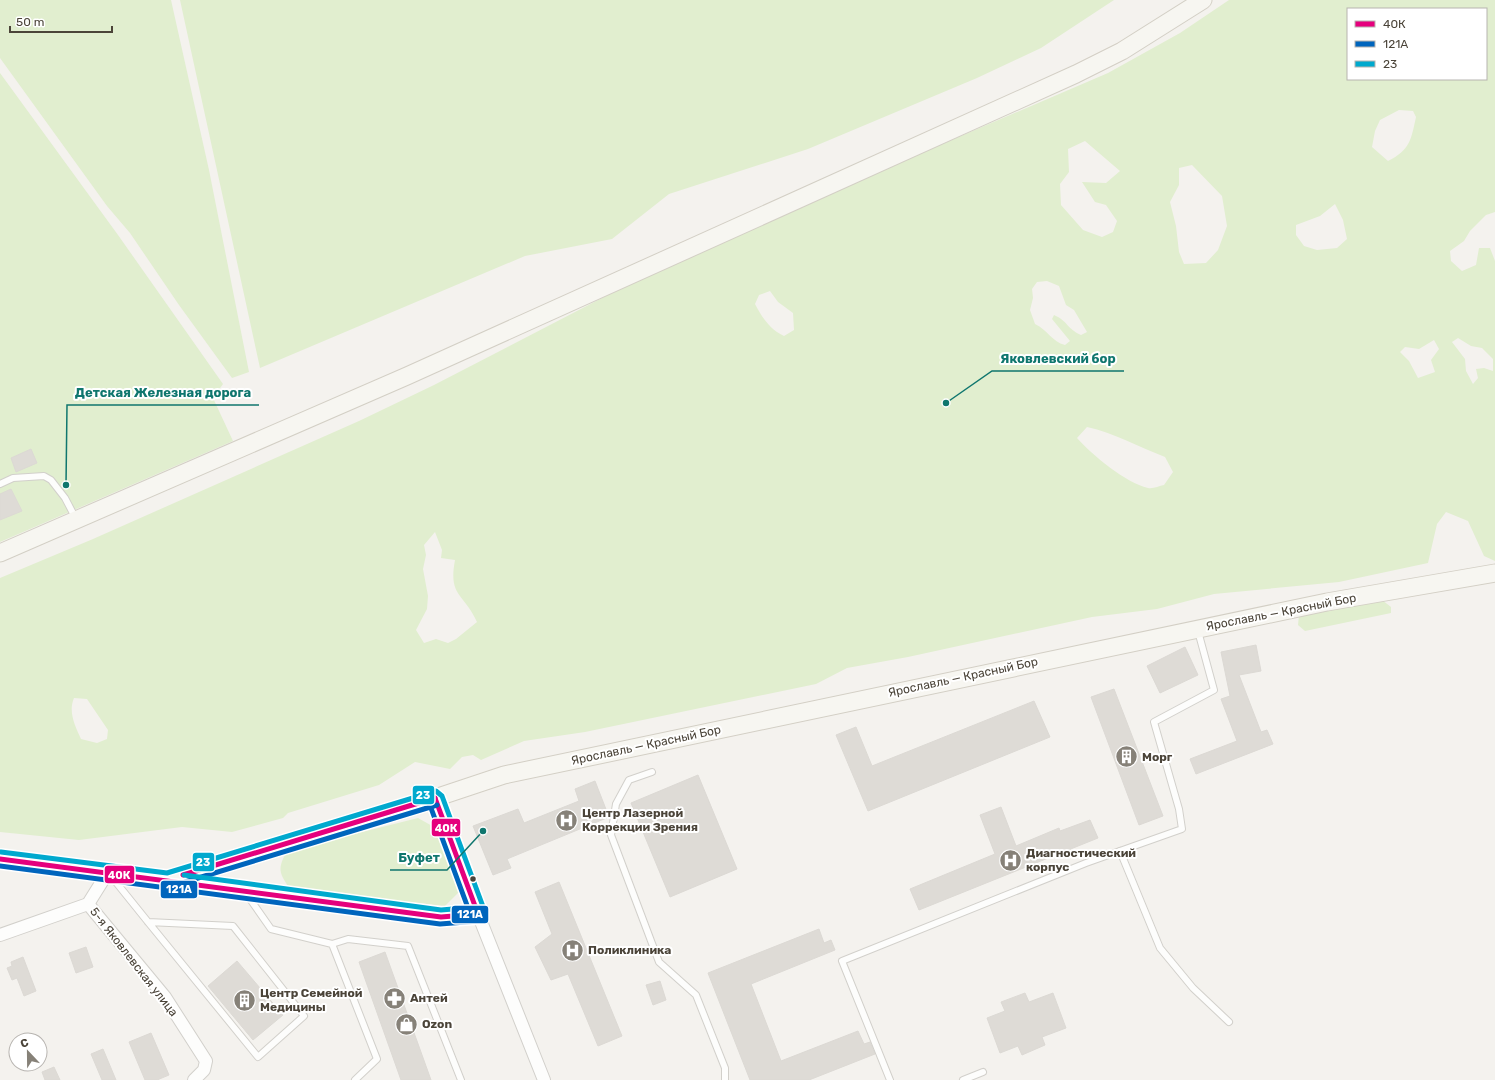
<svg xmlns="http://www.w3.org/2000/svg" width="1495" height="1080" font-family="Rubik,sans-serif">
<rect width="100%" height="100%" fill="#f4f2ee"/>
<g fill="#e1eecf" fill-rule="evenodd">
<path d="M 0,0 L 171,0 L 209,170 L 249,372 L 232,378 L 179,305 L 130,233 L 107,206 L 0,58 Z"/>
<path d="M 180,0 L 1114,0 L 1041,48 L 977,78 L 808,149 L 669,194 L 612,239 L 525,256 L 260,368 Z"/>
<path d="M 1229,0 L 1495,0 L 1495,212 L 1486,215 L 1470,231 L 1464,241 L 1450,251 L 1451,261 L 1462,271 L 1476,265 L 1479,248 L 1490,248 L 1495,261 L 1495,561 L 1484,556 L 1468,521 L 1446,512 L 1437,524 L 1428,563 L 1339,582 L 1214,594 L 1157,609 L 1092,617 L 908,657 L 847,668 L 816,684 L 585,732 L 524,741 L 481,760 L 473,755 L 462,757 L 450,769 L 415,762 L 379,785 L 288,813 L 283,818 L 232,832 L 182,827 L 79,840 L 0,832 L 0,578 L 93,539 L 359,421 L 434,385 L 629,284 L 933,148 L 1108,73 L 1180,33 ZM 1348,9 L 1486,9 L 1486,79 L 1348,79 ZM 1399,110 L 1413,111 L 1416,117 C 1411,140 1410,150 1388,161 L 1372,147 L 1375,131 L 1380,120 ZM 1085,141 L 1120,171 L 1106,183 L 1082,182 L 1095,202 L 1106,205 L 1117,221 L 1113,232 L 1102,237 L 1083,230 L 1061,205 L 1060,184 L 1069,172 L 1068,149 ZM 1192,165 L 1222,196 L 1227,226 L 1218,250 L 1206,263 L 1184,264 L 1179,252 L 1176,226 L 1170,202 L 1179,185 L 1179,168 ZM 1335,204 L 1343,220 L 1347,239 L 1337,248 L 1317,250 L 1304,246 L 1296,235 L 1296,225 L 1320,216 ZM 1047,281 L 1059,286 L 1066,305 L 1074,310 L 1087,332 L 1081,335 C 1066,328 1068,321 1054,315 L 1052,319 L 1070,341 L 1065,345 C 1052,342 1048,330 1035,324 L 1030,310 L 1033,298 L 1032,289 L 1037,282 ZM 770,291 L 778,302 L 793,313 L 794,330 L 784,336 C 769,329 762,317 755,304 L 759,295 ZM 1458,338 L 1471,346 L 1482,348 L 1493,359 L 1493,371 L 1484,368 L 1476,369 L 1478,378 L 1473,384 L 1466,371 L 1465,359 L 1452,342 ZM 1434,340 L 1439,349 L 1431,360 L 1435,372 L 1418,378 L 1409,361 L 1400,352 L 1405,347 L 1419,349 ZM 1087,427 C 1114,433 1139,447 1165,457 L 1173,472 L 1164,485 C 1159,486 1153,489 1148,488 C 1126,483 1092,455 1077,438 ZM 435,532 L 442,550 L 441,558 L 455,560 C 448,597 464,593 477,622 L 456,639 L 448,643 L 436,639 L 424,643 L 416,630 L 427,609 L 428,596 L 423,569 L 426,555 L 424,545 ZM 74,698 L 87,699 L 108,730 L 107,739 L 97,743 L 81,739 C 75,726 68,712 74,698 Z"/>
<path d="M 0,73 L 118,235 L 223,384 L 213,398 L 233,441 L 0,542 Z"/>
<path d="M 1382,600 L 1391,607 L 1391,613 L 1305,631 L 1298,625 L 1299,615 Z"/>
<path d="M 418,818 L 434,827 L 460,891 L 445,906 L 290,889 C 279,873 277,869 287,851 Z"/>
</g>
<g fill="#dedbd6" stroke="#dcd9d4">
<path d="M 31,449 L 37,463 L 16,472 L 11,458 Z"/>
<path d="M 11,489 L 22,511 L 0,520 L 0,494 Z"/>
<path d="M 1256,645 L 1261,671 L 1239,675 L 1261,732 L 1267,730 L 1273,744 L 1196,774 L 1190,759 L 1237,741 L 1221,699 L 1230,696 L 1221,652 Z"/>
<path d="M 1185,647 L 1198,675 L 1160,693 L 1147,666 Z"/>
<path d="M 1114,689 L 1163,816 L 1139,825 L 1091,697 Z"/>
<path d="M 1034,701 L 1050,737 L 868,811 L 836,735 L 856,727 L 872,766 Z"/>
<path d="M 698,775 L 737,869 L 670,897 L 631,803 Z"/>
<path d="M 595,781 L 609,817 L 507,859 L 511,868 L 493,875 L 473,826 L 518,809 L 524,823 L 579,801 L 575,789 Z"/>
<path d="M 1001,807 L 1016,846 L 1059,828 L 1060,831 L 1090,820 L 1098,838 L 919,910 L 910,889 L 995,854 L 980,815 Z"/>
<path d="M 559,882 L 622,1036 L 598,1046 L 568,974 L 551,980 L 535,947 L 552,934 L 535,892 Z"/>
<path d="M 819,929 L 824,943 L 831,940 L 835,950 L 751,984 L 781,1061 L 858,1031 L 864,1044 L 870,1042 L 875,1054 L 809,1080 L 750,1080 L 708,973 Z"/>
<path d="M 86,947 L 93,967 L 76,973 L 69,953 Z"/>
<path d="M 385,952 L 431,1080 L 401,1080 L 359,962 Z"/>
<path d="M 23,957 L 36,991 L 24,996 L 17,978 L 12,980 L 7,968 L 12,966 L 11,962 Z"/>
<path d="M 237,961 L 283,1015 L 253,1040 L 208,986 Z"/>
<path d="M 660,981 L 666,1000 L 653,1005 L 646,985 Z"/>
<path d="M 1025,993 L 1029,1002 L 1053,993 L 1066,1028 L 1042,1037 L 1045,1045 L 1022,1055 L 1018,1046 L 1000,1053 L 987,1018 L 1005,1011 L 1001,1002 Z"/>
<path d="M 151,1033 L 169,1075 L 157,1080 L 145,1080 L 129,1042 Z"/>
<path d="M 103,1049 L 116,1080 L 102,1080 L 91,1054 Z"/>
<path d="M 54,1067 L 60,1080 L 45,1080 L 42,1072 Z"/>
</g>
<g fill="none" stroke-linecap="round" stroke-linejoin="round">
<defs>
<g id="lane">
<path d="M 0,484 L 13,478 L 44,476 L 51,480 L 65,498 L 76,519"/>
<path d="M 652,772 L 629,780 L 616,804 L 611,835 L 659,962 L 696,995 L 725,1068 L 725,1080"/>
<path d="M 1120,851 L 1160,948 L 1193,988 L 1229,1022"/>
<path d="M 111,876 L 148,922 L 258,1057 L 304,1016 L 233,926 L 148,922"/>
<path d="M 245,892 L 271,929 L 332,944 L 377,1059 L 355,1080"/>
<path d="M 332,944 L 348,939 L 408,946 L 461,1080"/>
<path d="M 890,1080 L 842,961 L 1086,863 L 1182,829 L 1179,809 L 1154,722 L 1214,690 L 1198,631"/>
<path d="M 963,1080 L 983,1072"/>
</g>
<g id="street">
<path d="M 435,798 L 478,914 L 544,1080"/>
<path d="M 172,881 L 441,917 L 478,914"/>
<path d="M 88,904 L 165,997 L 206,1061 L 204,1070 L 194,1080"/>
<path d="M 0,935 L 88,904 L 108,872"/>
</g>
<g id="secondary">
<path d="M 0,553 L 407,376 L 1076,74 L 1122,51 L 1203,0"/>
<path d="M 0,859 L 168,880 L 435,798 L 504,775 L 1327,602 L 1495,573"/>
</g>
</defs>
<use href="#lane" stroke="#d2d0cb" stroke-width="8"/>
<use href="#street" stroke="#d2d0cb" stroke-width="14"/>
<use href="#secondary" stroke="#d3cfc5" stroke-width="19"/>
<use href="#lane" stroke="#fdfdfc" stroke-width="6"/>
<use href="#street" stroke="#fdfdfc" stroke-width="12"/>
<use href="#secondary" stroke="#f7f6f1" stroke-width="17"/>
<defs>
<g id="bus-1">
<path d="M 435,798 L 478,914"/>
<path d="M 0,859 L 441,917 L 478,914"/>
<path d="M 183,875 L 435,798"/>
</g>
<g id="bus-2">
<path d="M 428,800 L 471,916"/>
<path d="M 0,866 L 440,924 L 479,921"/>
<path d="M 185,882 L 437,805"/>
</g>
<g id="bus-3">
<path d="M 1,852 L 167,873 L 436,791 L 442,796 L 485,912"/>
<path d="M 184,875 L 441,910 L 477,907"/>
</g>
</defs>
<use href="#bus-1" stroke="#fff" stroke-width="8"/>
<use href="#bus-2" stroke="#fff" stroke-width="8"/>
<use href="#bus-3" stroke="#fff" stroke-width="8"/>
<use href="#bus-1" stroke="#e5007d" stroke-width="5"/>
<use href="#bus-2" stroke="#0065bd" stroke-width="5"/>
<use href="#bus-3" stroke="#00a9ce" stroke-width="5"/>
</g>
<defs>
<symbol id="building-disc" viewBox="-11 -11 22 22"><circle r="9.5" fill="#868178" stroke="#fff"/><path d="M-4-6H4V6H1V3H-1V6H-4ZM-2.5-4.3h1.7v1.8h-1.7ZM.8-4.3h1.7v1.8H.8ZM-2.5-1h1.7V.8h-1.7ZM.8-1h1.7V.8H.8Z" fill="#fff"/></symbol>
<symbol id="hospital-disc" viewBox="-11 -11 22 22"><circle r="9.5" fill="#868178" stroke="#fff"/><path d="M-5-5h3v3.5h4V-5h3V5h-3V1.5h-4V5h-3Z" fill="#fff"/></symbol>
<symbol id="pharmacy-disc" viewBox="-11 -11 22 22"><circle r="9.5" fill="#868178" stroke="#fff"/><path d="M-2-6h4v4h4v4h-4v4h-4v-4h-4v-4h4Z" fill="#fff"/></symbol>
<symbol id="shop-disc" viewBox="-11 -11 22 22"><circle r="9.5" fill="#868178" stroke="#fff"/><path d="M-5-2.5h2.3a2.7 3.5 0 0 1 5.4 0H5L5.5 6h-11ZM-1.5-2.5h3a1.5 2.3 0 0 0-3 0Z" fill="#fff"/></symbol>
</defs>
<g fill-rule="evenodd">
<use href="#building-disc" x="1114" y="744" width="25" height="25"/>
<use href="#hospital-disc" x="554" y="808" width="25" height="25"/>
<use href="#hospital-disc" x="998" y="848" width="25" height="25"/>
<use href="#hospital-disc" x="560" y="938" width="25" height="25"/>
<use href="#pharmacy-disc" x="382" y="986" width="25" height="25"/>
<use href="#building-disc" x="232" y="988" width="25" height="25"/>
<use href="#shop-disc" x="394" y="1012" width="25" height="25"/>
</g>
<circle fill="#4b4439" stroke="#fff" stroke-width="1.5" cx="473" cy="879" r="3.5"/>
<g text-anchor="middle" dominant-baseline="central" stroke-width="4" stroke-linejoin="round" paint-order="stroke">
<g font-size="12" fill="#4b4439" stroke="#fff">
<text transform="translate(1281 612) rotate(-11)">Ярославль — Красный Бор</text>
<text transform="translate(963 677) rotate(-12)">Ярославль — Красный Бор</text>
<text transform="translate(646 745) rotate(-12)">Ярославль — Красный Бор</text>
<text transform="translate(134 962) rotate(52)">5-я Яковлевская улица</text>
</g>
<g font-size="12" font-weight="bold" fill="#4b4439" stroke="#fff" text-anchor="start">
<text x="1142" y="757">Морг</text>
<text x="582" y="813">Центр Лазерной<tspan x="582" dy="14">Коррекции Зрения</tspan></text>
<text x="1026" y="853">Диагностический<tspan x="1026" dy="14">корпус</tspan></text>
<text x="588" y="950">Поликлиника</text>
<text x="260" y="993">Центр Семейной<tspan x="260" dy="14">Медицины</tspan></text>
<text x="410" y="998">Антей</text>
<text x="422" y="1024">Ozon</text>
</g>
</g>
<path fill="none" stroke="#0f766e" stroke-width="1.5" d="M946 403L992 371H1124M66 485L67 405H259M483 831L447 870H390"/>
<g fill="#0f766e" stroke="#fff" stroke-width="1.5">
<circle cx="946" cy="403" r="4"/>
<circle cx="66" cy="485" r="4"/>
<circle cx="483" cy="831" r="4"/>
</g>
<g font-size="13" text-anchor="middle" font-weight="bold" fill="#0f766e" stroke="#fff" stroke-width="4" stroke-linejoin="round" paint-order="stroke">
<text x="1058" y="363">Яковлевский бор</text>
<text x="163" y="397">Детская Железная дорога</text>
<text x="419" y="862">Буфет</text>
</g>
<g stroke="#fff" stroke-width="1.5">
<rect x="412" y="785" width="23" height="20" rx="4" fill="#00a9ce"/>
<rect x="431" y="818" width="30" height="19" rx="4" fill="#e5007d"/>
<rect x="192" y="852" width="23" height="20" rx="4" fill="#00a9ce"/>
<rect x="104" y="865" width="31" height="19" rx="4" fill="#e5007d"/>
<rect x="160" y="880" width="38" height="19" rx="4" fill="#0065bd"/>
<rect x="451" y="905" width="38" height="19" rx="4" fill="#0065bd"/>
</g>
<g font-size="11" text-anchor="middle" font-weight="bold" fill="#fff">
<text x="423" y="799">23</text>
<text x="446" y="832">40К</text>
<text x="203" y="866">23</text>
<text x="119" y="879">40К</text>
<text x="179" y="893">121А</text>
<text x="470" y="918">121А</text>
</g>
<rect x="1347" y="8" width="140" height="72" fill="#ffffff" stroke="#b7b4b0"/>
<rect x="1355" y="21" width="20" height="6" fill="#e5007d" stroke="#b7b4b0"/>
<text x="1383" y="28" font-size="12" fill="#4b4439">40К</text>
<rect x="1355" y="41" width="20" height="6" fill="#0065bd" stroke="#b7b4b0"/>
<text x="1383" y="48" font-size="12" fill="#4b4439">121А</text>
<rect x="1355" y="61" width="20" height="6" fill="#00a9ce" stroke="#b7b4b0"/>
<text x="1383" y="68" font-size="12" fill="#4b4439">23</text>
<g transform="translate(28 1052) rotate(338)"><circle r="19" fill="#ffffff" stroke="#b7b4b0"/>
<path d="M0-3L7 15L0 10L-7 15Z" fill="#868178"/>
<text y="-6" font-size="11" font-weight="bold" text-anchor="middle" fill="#4b4439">С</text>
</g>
<path d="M10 26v6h102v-6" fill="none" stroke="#4b4439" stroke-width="2"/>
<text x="16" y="26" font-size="12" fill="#4b4439" stroke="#ffffff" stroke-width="3" paint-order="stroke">50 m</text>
</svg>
